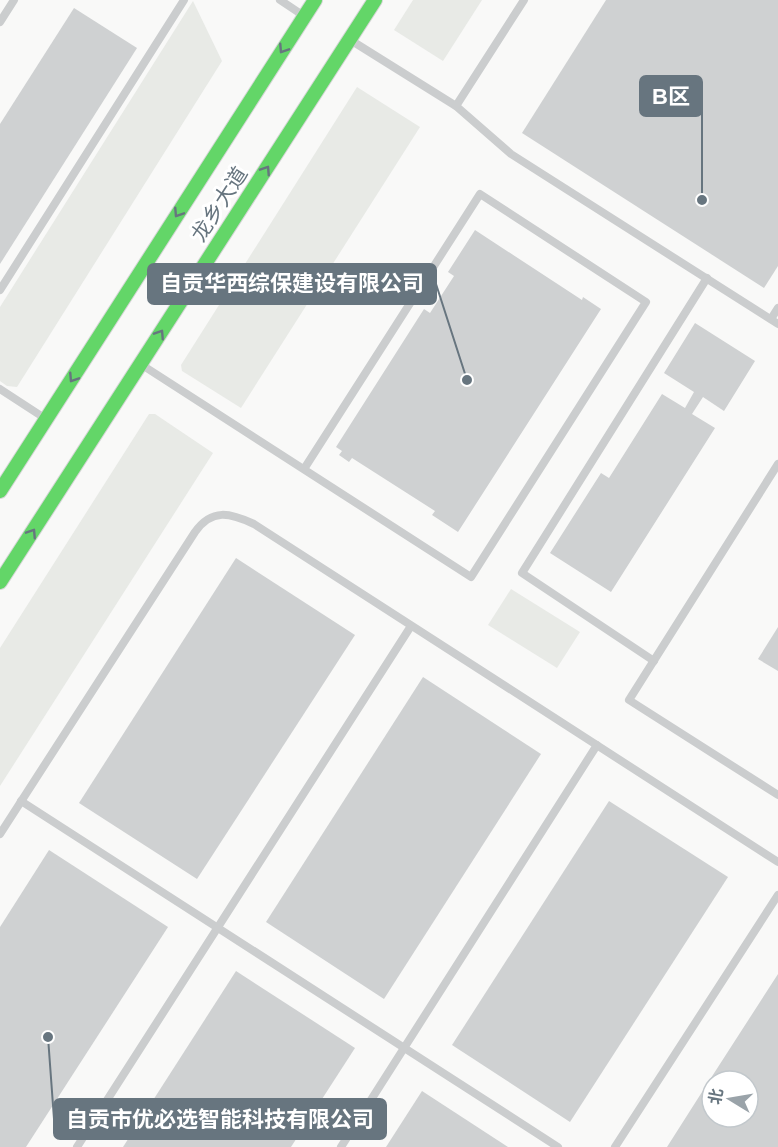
<svg xmlns="http://www.w3.org/2000/svg" width="778" height="1147" font-family="Helvetica,'Noto Sans SC',sans-serif">
<rect width="100%" height="100%" fill="#f9f9f8"/>
<g fill="#e8eae6">
<path d="M 413,0 L 482,0 L 443,61 L 394,30 Z"/>
<path d="M 193,1 L 222,61 L 17,387 L 7,386 L 0,381 L 0,307 Z"/>
<path d="M 357,87 L 420,127 L 241,408 L 182,371 L 181,365 Z"/>
<path d="M 149,414 L 155,414 L 213,453 L 0,786 L 0,648 Z"/>
<path d="M 511,589 L 580,632 L 557,668 L 488,625 Z"/>
</g>
<g fill="#cfd1d2" fill-rule="evenodd">
<path d="M 606,0 L 778,0 L 778,266 L 764,288 L 522,133 Z"/>
<path d="M 74,8 L 137,48 L 0,264 L 0,124 Z"/>
<path d="M 475,230 L 582,300 L 583,297 L 601,309 L 458,532 L 432,515 L 435,511 L 352,458 L 349,462 L 339,455 L 342,451 L 336,447 L 424,309 L 430,313 L 454,276 L 448,272 Z"/>
<path d="M 695,323 L 755,361 L 724,411 L 703,397 L 692,414 L 715,428 L 611,592 L 550,553 L 601,473 L 609,478 L 662,394 L 685,408 L 694,392 L 664,373 Z"/>
<path d="M 236,558 L 355,635 L 197,879 L 79,803 Z"/>
<path d="M 778,627 L 778,671 L 758,659 Z"/>
<path d="M 423,677 L 541,754 L 384,999 L 266,922 Z"/>
<path d="M 609,801 L 728,877 L 570,1122 L 452,1045 Z"/>
<path d="M 49,850 L 168,927 L 26,1147 L 0,1147 L 0,927 Z"/>
<path d="M 236,971 L 355,1048 L 291,1147 L 123,1147 Z"/>
<path d="M 778,974 L 778,1147 L 667,1147 L 709,1081 ZM 712,1081 L 748,1081 L 748,1117 L 712,1117 Z"/>
<path d="M 422,1091 L 508,1147 L 386,1147 Z"/>
</g>
<g fill="none" stroke-linecap="round" stroke-linejoin="round">
<defs>
<g id="fast">
<path d="M 0,491 L 315,0"/>
<path d="M 0,582 L 375,0"/>
</g>
</defs>
<use href="#fast" stroke="#d5d6d6" stroke-width="16"/>
<g stroke="#cbcdce" stroke-width="8">
<path d="M 280,0 L 304,16"/>
<path d="M 0,22 L 14,0"/>
<path d="M 352,41 L 456,106 L 511,154 L 778,324"/>
<path d="M 456,106 L 524,0"/>
<path d="M 0,290 L 184,0"/>
<path d="M 771,319 L 778,308"/>
<path d="M 142,365 L 471,577 L 646,302 L 480,194 L 304,469"/>
<path d="M 0,389 L 46,419"/>
<path d="M 778,464 L 629,700 L 778,795"/>
<path d="M 654,661 L 522,573 L 707,278"/>
<path d="M 21,801 L 558,1147"/>
<path d="M 0,834 L 195,532 C 212,508 230,513 254,524 L 778,862"/>
<path d="M 77,1147 L 411,626"/>
<path d="M 341,1147 L 597,745"/>
<path d="M 615,1147 L 778,895"/>
</g>
<use href="#fast" stroke="#63d668" stroke-width="14"/>
</g>
<defs><path id="oneway-chevron" d="M-2-3.5L2.5 0L-2 3.5" fill="none" stroke-width="1.6" stroke-linecap="round" stroke-linejoin="round" transform="scale(1.5)"/></defs>
<g stroke="#67757f">
<use href="#oneway-chevron" transform="translate(283 49) rotate(123)"/>
<use href="#oneway-chevron" transform="translate(266 170) rotate(-57)"/>
<use href="#oneway-chevron" transform="translate(178 213) rotate(123)"/>
<use href="#oneway-chevron" transform="translate(160 334) rotate(-57)"/>
<use href="#oneway-chevron" transform="translate(73 378) rotate(123)"/>
<use href="#oneway-chevron" transform="translate(32 533) rotate(-57)"/>
</g>
<g text-anchor="middle" dominant-baseline="central" stroke-width="6" stroke-linejoin="round" paint-order="stroke">
<g font-size="21" fill="#67757f" stroke="#fff">
<text transform="translate(219 204) rotate(-57)">龙乡大道</text>
</g>
</g>
<path fill="none" stroke="#67757f" stroke-width="2" d="M702 200L702 96M467 380L436 284M48 1037L54 1119"/>
<g fill="#67757f" stroke="#fff" stroke-width="2">
<circle cx="702" cy="200" r="6"/>
<circle cx="467" cy="380" r="6"/>
<circle cx="48" cy="1037" r="6"/>
</g>
<g fill="#67757f" stroke="#67757f" stroke-width="2">
<rect x="640" y="76" width="62" height="40" rx="6"/>
<rect x="148" y="264" width="288" height="40" rx="6"/>
<rect x="54" y="1099" width="332" height="40" rx="6"/>
</g>
<g font-size="22" text-anchor="middle" font-weight="bold" fill="#fff">
<text x="671" y="104">B区</text>
<text x="292" y="291">自贡华西综保建设有限公司</text>
<text x="220" y="1127">自贡市优必选智能科技有限公司</text>
</g>
<g transform="translate(730 1099) rotate(281)"><circle r="28" fill="#ffffff" stroke="#c2c8cc" stroke-width="1.5"/>
<path d="M0-4.5L10 22L0 15L-10 22Z" fill="#9aa3a9"/>
<text y="-9" font-size="16" font-weight="bold" text-anchor="middle" fill="#67757f">北</text>
</g>
</svg>
